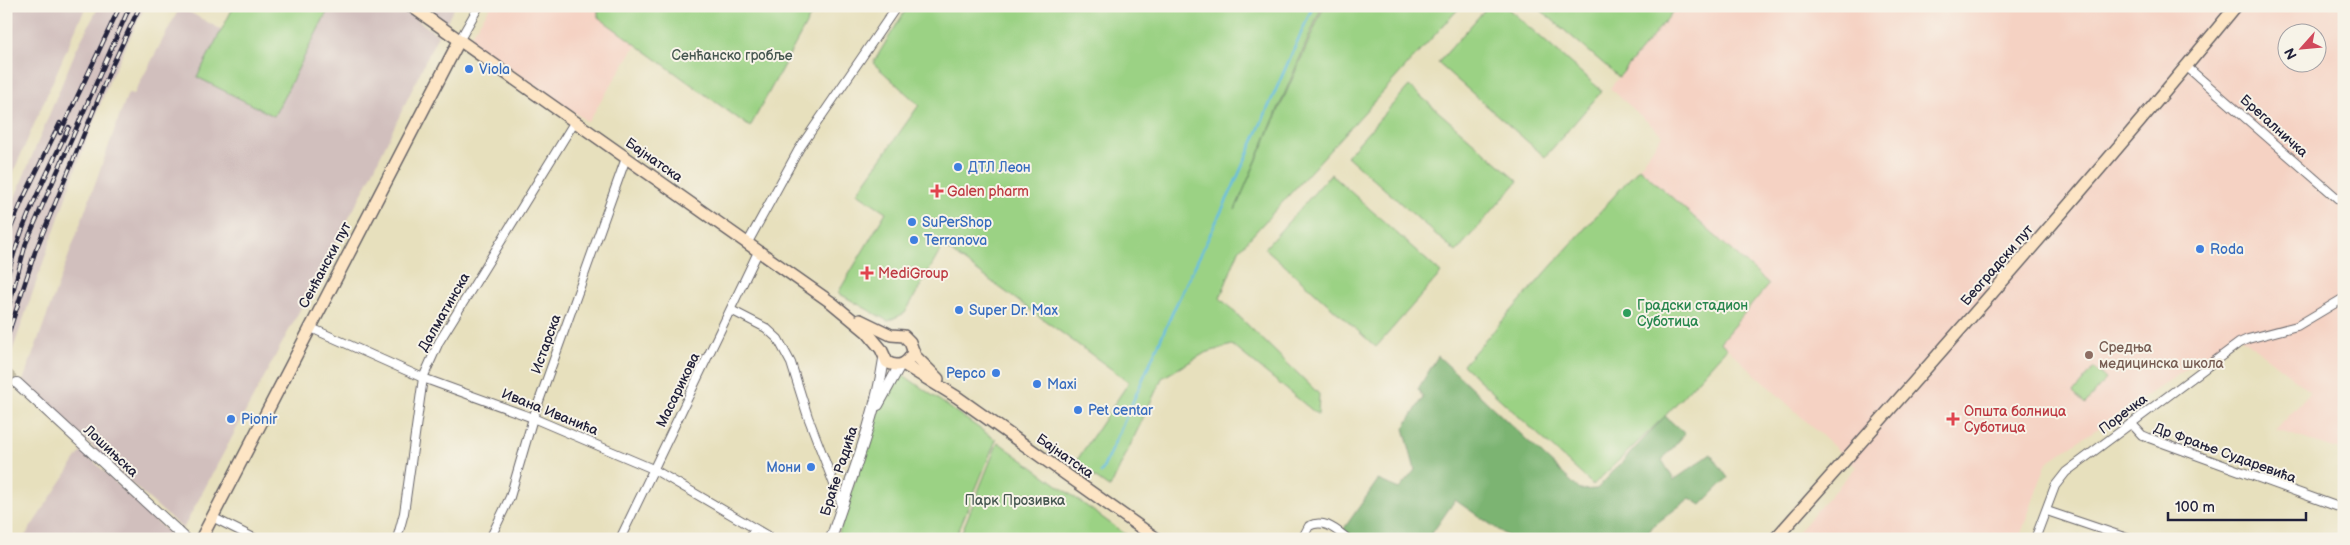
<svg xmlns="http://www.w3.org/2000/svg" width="2350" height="545" font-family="'Balsamiq Sans',sans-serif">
<rect width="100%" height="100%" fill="#f7f3e8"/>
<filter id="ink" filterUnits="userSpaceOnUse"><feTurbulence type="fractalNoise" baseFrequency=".02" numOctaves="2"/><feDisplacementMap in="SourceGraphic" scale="10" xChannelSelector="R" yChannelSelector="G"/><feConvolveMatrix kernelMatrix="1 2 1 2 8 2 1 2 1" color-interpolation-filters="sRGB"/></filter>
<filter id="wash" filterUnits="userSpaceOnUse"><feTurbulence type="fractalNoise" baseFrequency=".0096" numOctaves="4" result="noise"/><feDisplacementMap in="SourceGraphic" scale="20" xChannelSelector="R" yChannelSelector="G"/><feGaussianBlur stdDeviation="1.12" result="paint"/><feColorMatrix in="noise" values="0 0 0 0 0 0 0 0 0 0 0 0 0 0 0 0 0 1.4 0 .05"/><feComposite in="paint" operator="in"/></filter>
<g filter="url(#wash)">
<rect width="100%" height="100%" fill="#e7e0bd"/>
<g fill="#f5d2c3" fill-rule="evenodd">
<path d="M 491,6 L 598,6 L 598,17 L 636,45 L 588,122 L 468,40 Z"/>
<path d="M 1679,6 L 2344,6 L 2344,311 L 2336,359 L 2344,363 L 2344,451 L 2276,430 L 2311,392 L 2238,335 L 2047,462 L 2019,539 L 1791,539 L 1856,467 L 1720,342 L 1769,284 L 1639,168 L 1662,135 L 1610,88 ZM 2288,32 L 2318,32 L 2318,62 L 2288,62 Z"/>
</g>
<g fill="#d1bfbd">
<path d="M 6,6 L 87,6 L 79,21 L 6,189 Z"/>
<path d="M 99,6 L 145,6 L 109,81 L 75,171 L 6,369 L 6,219 L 76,50 Z"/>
<path d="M 330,6 L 399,6 L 438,35 L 366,186 L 183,529 L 122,475 L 23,381 L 128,93 L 134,94 L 180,7 L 222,30 L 197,77 L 274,116 Z"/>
<path d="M 421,6 L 455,6 L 445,25 Z"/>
<path d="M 82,450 L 175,539 L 23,539 Z"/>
</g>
<g fill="#9bd284" stroke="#5e7a60">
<path d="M 234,6 L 330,6 L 274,116 L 197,77 Z"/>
<path d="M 598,6 L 816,6 L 750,127 L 598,17 Z"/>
<path d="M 908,6 L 1322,6 L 1235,210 L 1324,6 L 1461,6 L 1239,250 L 1220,298 L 1319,394 L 1318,415 L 1232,345 L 1205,353 L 1162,378 L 1110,488 L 1075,463 L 1129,382 L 943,246 L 905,313 L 888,321 L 838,293 L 886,212 L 857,193 L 919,105 L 873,63 Z"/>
<path d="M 1488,6 L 1505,6 L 1602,91 L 1545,157 L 1438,63 Z"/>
<path d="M 1536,6 L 1678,6 L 1619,77 Z"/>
<path d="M 1409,86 L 1518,181 L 1456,252 L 1347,156 Z"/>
<path d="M 1639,168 L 1769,284 L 1720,342 L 1727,348 L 1665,416 L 1593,485 L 1463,365 Z"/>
<path d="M 1331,174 L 1441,273 L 1376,347 L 1265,248 Z"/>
<path d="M 2094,368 L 2106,379 L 2085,404 L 2073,393 Z"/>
<path d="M 899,372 L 996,440 L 955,539 L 837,539 L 874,418 Z"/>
<path d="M 998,442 L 1132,539 L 959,539 Z"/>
</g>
<path fill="#7cb472" stroke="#4f6b56" d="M 1438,356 L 1580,490 L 1597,489 L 1665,416 L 1685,434 L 1662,460 L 1674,480 L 1711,454 L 1728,478 L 1701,505 L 1690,498 L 1653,526 L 1644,539 L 1512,539 L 1455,500 L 1428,539 L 1357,539 L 1343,530 L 1378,480 L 1399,489 L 1415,470 L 1404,428 L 1423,398 L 1418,389 Z"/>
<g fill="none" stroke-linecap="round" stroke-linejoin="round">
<path stroke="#66bde3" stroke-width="2.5" d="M 1101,473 L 1175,307 L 1233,187 L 1313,6"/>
</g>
</g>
<g filter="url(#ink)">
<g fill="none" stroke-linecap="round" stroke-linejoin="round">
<path stroke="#c0baa3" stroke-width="10" stroke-dasharray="10 5" stroke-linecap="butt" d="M 6,372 L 17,383"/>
<defs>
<g id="minor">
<path d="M 459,41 L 479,6"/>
<path d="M 2187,67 L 2344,204"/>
<path d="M 747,244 L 799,149 L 897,6"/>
<path d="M 731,310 L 766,328 L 778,339 L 791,363 L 808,417 L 842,505"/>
<path d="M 309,327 L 423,378 L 533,418 L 653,469 L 773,539"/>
<path d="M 2131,423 L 2142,435 L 2149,438 L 2344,509"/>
<path d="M 2047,511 L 2130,539"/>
<path d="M 212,517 L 256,539"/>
<path d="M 397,539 L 404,513 L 423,378 L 439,342 L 575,121"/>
<path d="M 490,539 L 510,497 L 533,418 L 626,158"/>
<path d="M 620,539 L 758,252"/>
<path d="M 749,539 L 755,529"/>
<path d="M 1302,539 L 1309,526 C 1324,518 1336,530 1348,539"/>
<path d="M 2035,539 L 2055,486 L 2066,472 L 2239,343 L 2248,339 L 2297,326 L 2344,298"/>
</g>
<g id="tertiary">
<path d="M 17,383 L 186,539"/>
<path d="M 878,405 L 900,365"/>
<path d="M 831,539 C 850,480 875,420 884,359"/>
</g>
<g id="secondary">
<path d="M 411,6 L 832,303 L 867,332 L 881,349 L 887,362 C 899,369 909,363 913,351"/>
<path d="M 860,320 L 891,335 L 904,336 L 910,342 L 915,356 L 938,379"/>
<path d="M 903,364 L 957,397 L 1157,539"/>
<path d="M 201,539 L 459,41"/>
<path d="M 1775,539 C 1931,363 2087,188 2236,6"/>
</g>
</defs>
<use href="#minor" stroke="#676468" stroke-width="10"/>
<use href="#tertiary" stroke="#676468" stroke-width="12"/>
<use href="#secondary" stroke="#676468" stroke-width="14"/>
<use href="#minor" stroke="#fff" stroke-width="8"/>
<use href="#tertiary" stroke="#fff" stroke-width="10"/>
<use href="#secondary" stroke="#fde5c5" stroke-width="11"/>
<defs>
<g id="rail">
<path d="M 60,133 L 120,6"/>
<path d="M 6,240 L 22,201 L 60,123"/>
<path d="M 6,282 C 19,227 45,178 69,127"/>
<path d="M 6,317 L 26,243 L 130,6"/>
<path d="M 6,341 L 35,252 L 112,66 L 140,6"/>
</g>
</defs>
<use href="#rail" stroke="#22223b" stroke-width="4.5"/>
<use href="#rail" stroke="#f7f3e8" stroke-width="2.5" stroke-dasharray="8" stroke-linecap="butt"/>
</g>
</g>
<g fill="#3f7fe0" stroke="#f7f3e8" stroke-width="2">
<circle cx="469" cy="69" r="5"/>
<circle cx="958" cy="167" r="5"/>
<circle cx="912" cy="222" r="5"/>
<circle cx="914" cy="240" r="5"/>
<circle cx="2200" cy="249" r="5"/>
<circle cx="959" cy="310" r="5"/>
<circle cx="996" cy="373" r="5"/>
<circle cx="1037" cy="384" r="5"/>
<circle cx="1078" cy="410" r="5"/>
<circle cx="231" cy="419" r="5"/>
<circle cx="811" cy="467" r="5"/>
</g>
<g fill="#e0444e" stroke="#f7f3e8" stroke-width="2">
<path d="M934.5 183.5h5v5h5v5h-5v5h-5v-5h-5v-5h5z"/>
<path d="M864.5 265.5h5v5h5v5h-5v5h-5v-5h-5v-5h5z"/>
<path d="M1950.5 411.5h5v5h5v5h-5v5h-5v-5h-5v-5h5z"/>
</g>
<circle fill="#2e9e5b" stroke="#f7f3e8" stroke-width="2" cx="1627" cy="313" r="5"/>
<circle fill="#8d6e63" stroke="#f7f3e8" stroke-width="2" cx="2089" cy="355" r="5"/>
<g text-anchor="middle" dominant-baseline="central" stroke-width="4" stroke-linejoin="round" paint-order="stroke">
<g font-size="14" fill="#465751" stroke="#f7f3e8">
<text x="732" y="55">Сенћанско гробље</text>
<text x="1015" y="500">Парк Прозивка</text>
</g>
<g font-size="14" fill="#366cbe" stroke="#f7f3e8" text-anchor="start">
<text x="479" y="69">Viola</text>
<text x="968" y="167">ДТЛ Леон</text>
<text x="922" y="222">SuPerShop</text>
<text x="924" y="240">Terranova</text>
<text x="2210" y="249">Roda</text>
<text x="969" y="310">Super Dr. Max</text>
<text x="986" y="373" text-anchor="end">Pepco</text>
<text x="1047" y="384">Maxi</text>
<text x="1088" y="410">Pet centar</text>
<text x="241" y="419">Pionir</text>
<text x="801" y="467" text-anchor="end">Мони</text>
</g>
<g font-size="14" fill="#22223b" stroke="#f7f3e8">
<text transform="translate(2274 126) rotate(42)">Брегалничка</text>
<text transform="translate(654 160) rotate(35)">Бајнатска</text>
<text transform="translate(325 265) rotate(-62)">Сенћански пут</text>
<text transform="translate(1997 265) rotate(-49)">Београдски пут</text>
<text transform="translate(444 312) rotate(-60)">Далматинска</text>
<text transform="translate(546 344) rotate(-70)">Истарска</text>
<text transform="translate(678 390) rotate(-64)">Масарикова</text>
<text transform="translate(550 412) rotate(22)">Ивана Иванића</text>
<text transform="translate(2123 414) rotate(-37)">Поречка</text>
<text transform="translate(111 451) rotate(43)">Лошињска</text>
<text transform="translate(2225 453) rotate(20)">Др Фрање Сударевића</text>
<text transform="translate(1065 456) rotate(35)">Бајнатска</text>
<text transform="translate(839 471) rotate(-72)">Браће Радића</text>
</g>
<g font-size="14" fill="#be3a42" stroke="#f7f3e8" text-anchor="start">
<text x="947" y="191">Galen pharm</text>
<text x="878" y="273">MediGroup</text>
<text x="1964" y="411">Општа болница<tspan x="1964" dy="16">Суботица</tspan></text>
</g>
<g font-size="14" fill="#27864d" stroke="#f7f3e8" text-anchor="start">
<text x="1637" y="305">Градски стадион<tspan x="1637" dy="16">Суботица</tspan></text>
</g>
<g font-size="14" fill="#785e54" stroke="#f7f3e8" text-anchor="start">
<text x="2099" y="347">Средња<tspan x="2099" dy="16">медицинска школа</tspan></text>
</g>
</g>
<rect width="2350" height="545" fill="none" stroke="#f7f3e8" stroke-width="25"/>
<g transform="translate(2302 48) rotate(243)"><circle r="24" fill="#f7f3e8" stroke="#a29fa3"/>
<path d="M0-4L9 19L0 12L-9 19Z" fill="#d1495b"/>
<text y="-8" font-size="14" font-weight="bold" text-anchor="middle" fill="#22223b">N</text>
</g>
<path d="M2168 512v8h138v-8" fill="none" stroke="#22223b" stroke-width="2.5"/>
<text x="2175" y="512" font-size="15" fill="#22223b" stroke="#f7f3e8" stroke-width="4" paint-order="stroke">100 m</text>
</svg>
